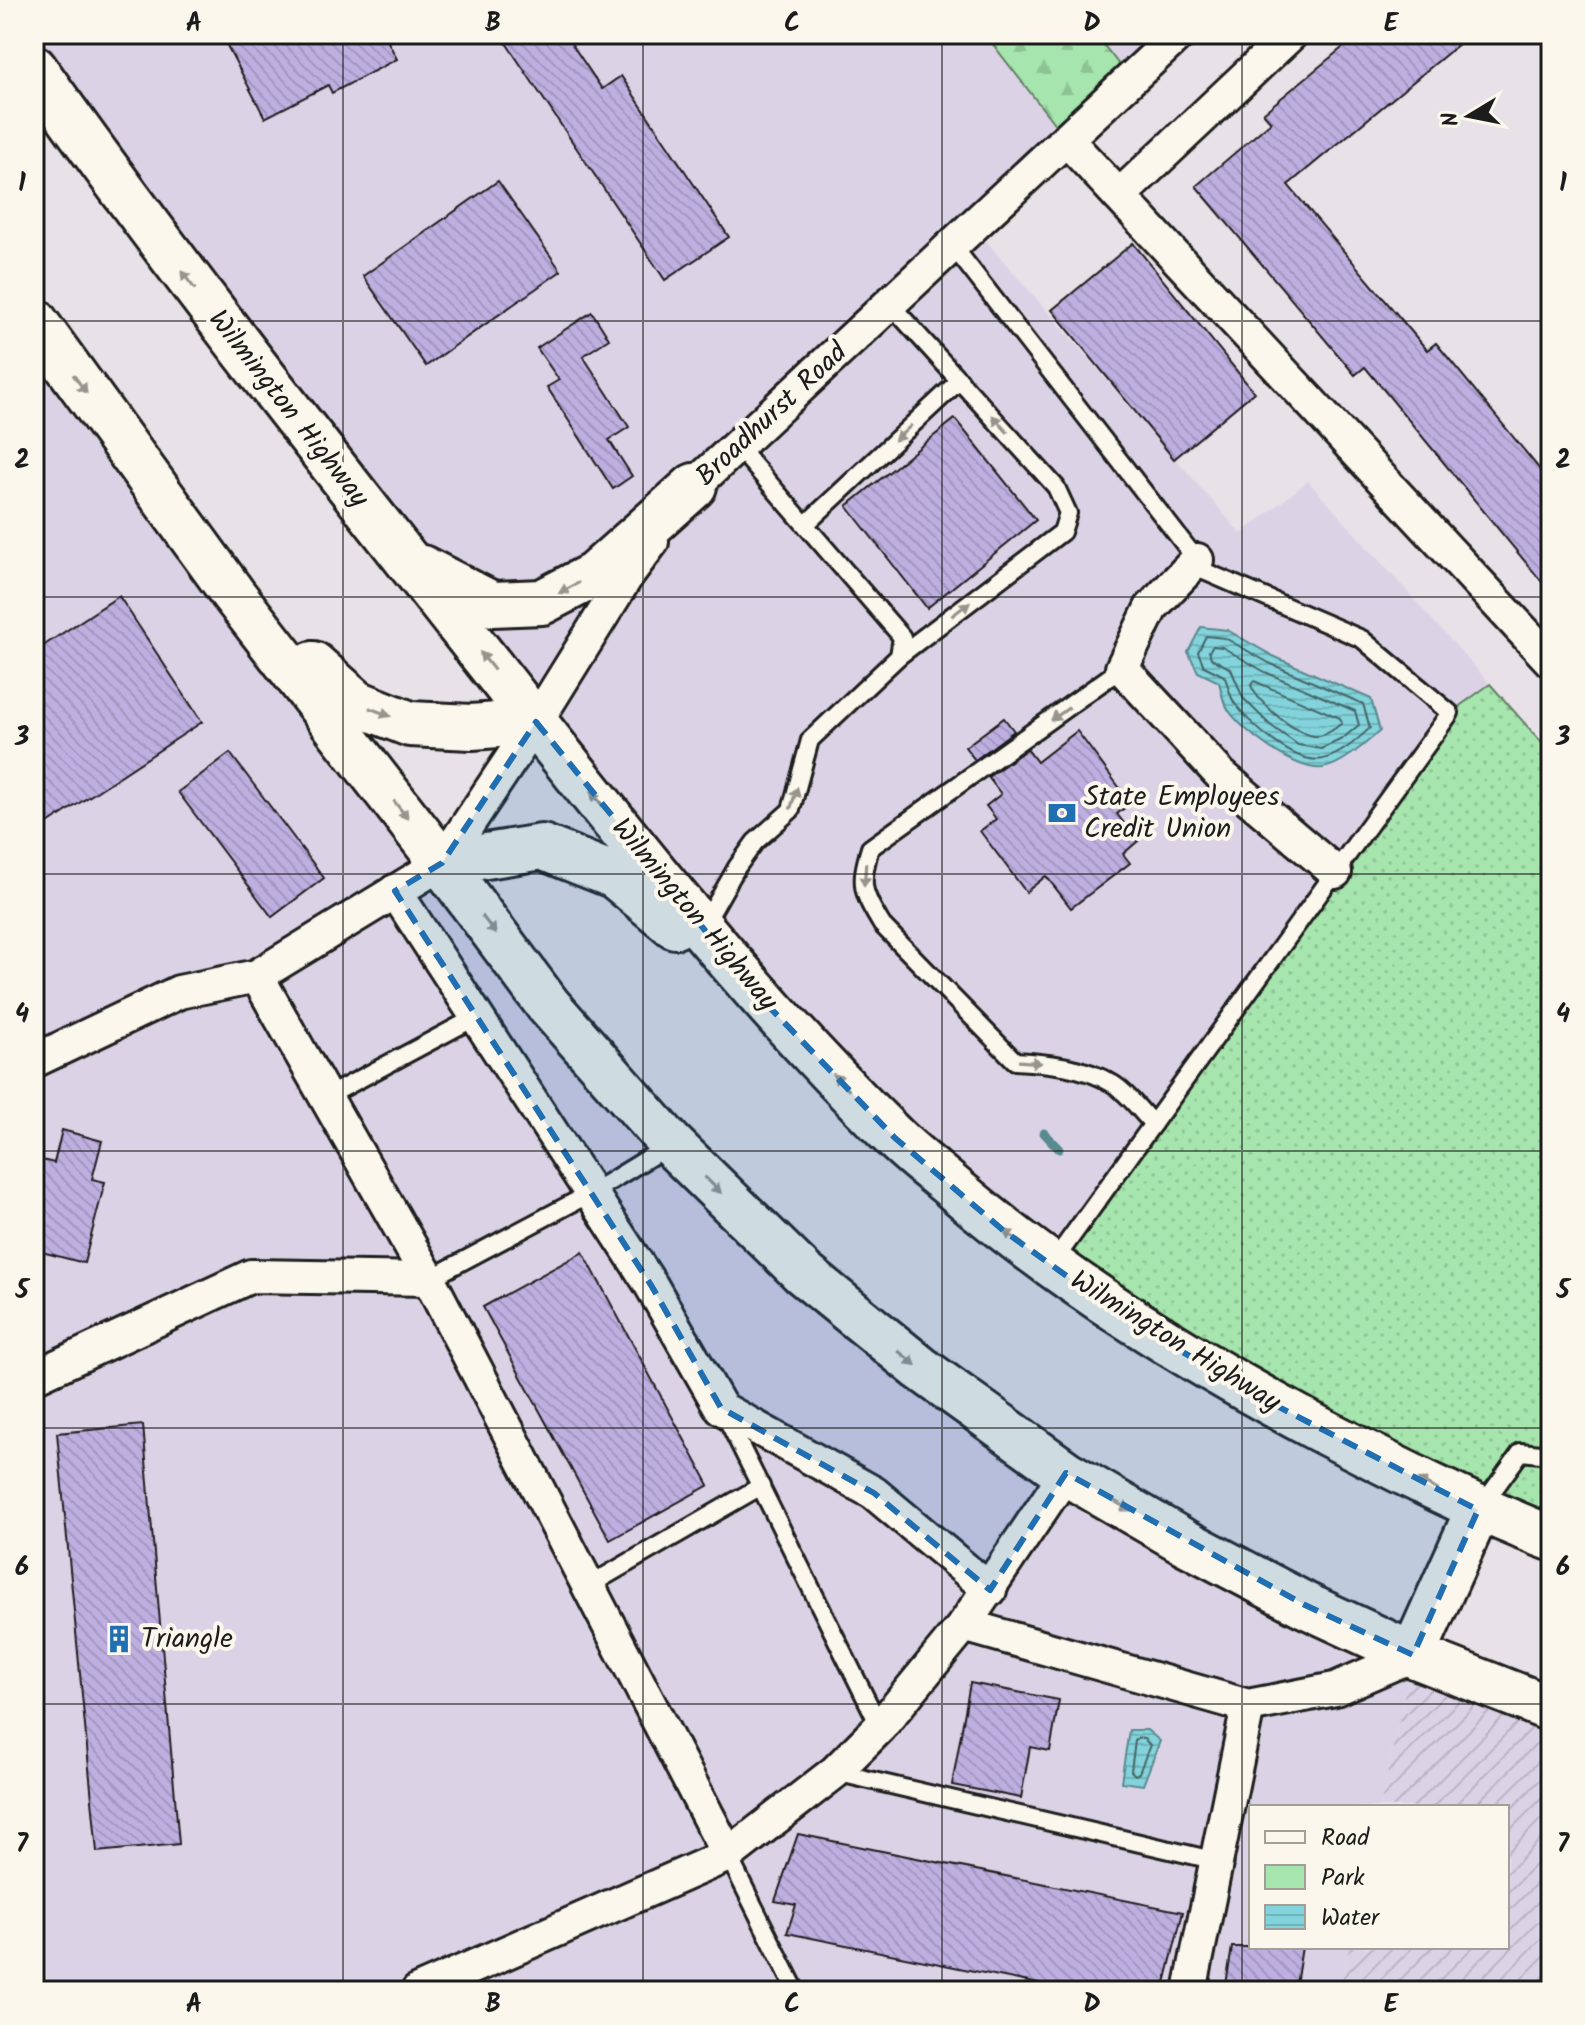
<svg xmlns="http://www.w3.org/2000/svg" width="1585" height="2025" font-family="Kalam,sans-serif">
<defs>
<pattern id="industrial-furrows" width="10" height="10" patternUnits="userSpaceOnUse" patternTransform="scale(2)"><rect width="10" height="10" fill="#dcd2e6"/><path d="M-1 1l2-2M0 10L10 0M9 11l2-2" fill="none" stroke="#bcb4c5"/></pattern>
<pattern id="green-dots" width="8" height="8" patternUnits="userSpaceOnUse" patternTransform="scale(2)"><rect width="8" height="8" fill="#a6e5ad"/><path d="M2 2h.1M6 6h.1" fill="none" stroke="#8ec494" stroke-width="1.8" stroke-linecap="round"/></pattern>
<pattern id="forest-firs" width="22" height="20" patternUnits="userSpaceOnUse" patternTransform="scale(2)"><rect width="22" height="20" fill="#a6e5ad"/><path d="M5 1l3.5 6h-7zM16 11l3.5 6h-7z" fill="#8ec494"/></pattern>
<pattern id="water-rules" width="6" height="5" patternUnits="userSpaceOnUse" patternTransform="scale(2)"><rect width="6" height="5" fill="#82d3db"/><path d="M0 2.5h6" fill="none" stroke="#70b5bb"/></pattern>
<pattern id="building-back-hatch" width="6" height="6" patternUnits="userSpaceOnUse" patternTransform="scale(2)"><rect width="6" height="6" fill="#beafe0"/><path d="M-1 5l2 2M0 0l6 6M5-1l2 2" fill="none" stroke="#a396c0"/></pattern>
</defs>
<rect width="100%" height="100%" fill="#e9e1e8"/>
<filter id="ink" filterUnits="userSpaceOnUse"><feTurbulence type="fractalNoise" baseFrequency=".0125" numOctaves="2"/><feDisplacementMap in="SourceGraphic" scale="16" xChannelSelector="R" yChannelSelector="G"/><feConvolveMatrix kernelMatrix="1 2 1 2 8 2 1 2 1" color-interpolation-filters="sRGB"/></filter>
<g filter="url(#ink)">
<g fill="#dcd2e6">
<path d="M 34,34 L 985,34 L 1067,140 L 974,227 L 1241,534 L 1308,481 L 1490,684 L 1450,713 L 1051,1265 L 895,1138 L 34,68 Z"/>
<path d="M 1095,34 L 1179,34 L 1131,80 Z"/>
<path d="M 34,321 L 548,1005 L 920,1368 L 1413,1655 L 1380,1807 L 1251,1807 L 1251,1947 L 1349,1947 L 1340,1991 L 34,1991 Z"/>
</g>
<path fill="url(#industrial-furrows)" d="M 1413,1655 L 1551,1706 L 1551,1991 L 1340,1991 L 1349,1947 L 1507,1947 L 1507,1807 L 1380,1807 Z"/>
<path fill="url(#green-dots)" stroke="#618064" stroke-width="2" d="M 1490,684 L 1551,753 L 1551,1538 L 1051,1265 L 1450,713 Z"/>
<path fill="url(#forest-firs)" stroke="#618064" stroke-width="2" d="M 985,34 L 1095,34 L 1131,80 L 1067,140 Z"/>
<g fill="url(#water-rules)" stroke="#598a8f" stroke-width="2">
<path d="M 1201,627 L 1227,630 L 1273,656 L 1371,699 L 1380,731 C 1366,743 1342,765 1323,768 C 1296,772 1238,729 1226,706 C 1222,699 1221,689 1219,682 L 1198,672 L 1188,652 Z"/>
<path d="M 1129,1730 L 1147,1730 L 1160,1741 L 1143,1785 L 1121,1782 Z"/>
</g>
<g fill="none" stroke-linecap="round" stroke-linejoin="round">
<g stroke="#456568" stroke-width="2">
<path d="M 1206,636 L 1225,638 L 1269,663 L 1363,704 L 1370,728 C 1357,740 1341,755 1323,759 C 1295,765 1252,726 1236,705 C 1229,697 1229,685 1224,676 L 1204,666 L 1198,652 Z"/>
<path d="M 1213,646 L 1222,647 L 1265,672 L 1355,711 L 1359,725 L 1342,739 L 1321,749 L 1298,745 L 1270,725 L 1243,698 L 1231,669 L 1211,658 L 1209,651 Z"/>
<path d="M 1254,681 L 1340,718 L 1342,723 C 1336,728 1328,734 1320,736 C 1301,740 1256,702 1251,685 Z"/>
<path d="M 1138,1738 L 1144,1739 L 1150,1745 L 1139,1773 L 1135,1775 L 1131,1771 L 1135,1741 Z"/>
</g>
<path stroke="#598a8f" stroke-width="9" d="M 1044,1133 L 1059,1149"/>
</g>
<g fill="url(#building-back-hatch)" stroke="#1c1c1c" stroke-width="2">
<path d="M 221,34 L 384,34 L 397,59 L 332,93 L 328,85 L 265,118 Z"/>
<path d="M 500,34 L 565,34 L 602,89 L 621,76 L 729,237 L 665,280 Z"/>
<path d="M 1359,34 L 1471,34 L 1288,185 L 1427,350 L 1436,343 L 1551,483 L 1551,593 L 1365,367 L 1355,375 L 1196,186 L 1271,122 L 1263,113 Z"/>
<path d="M 498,181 L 561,271 L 426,366 L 363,276 Z"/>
<path d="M 1133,243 L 1254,392 L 1174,459 L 1052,310 Z"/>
<path d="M 592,312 L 609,339 L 583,356 L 629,427 L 609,440 L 632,476 L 613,489 L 547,387 L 559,380 L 537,348 Z"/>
<path d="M 955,419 L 1036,520 L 927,608 L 847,506 Z"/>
<path d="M 119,596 L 202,722 L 34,833 L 34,652 Z"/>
<path d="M 1004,718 L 1014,731 L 975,760 L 965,747 Z"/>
<path d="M 1077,731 L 1131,803 L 1117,814 L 1138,841 L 1123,854 L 1130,863 L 1071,908 L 1046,876 L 1026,892 L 980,831 L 996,819 L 986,806 L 1001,794 L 988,777 L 1027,749 L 1037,762 Z"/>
<path d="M 230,753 L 324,878 L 272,917 L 178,792 Z"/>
<path d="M 62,1130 L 102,1141 L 92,1179 L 105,1182 L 84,1263 L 34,1250 L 34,1158 L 54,1163 Z"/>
<path d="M 583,1252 L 709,1485 L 610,1540 L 483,1307 Z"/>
<path d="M 143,1425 L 179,1844 L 97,1852 L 57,1433 Z"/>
<path d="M 970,1683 L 1059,1700 L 1050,1751 L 1030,1747 L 1021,1798 L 952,1785 Z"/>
<path d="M 798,1834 L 1183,1912 L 1163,1991 L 1073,1991 L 787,1933 L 796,1905 L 775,1901 Z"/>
<path d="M 1232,1947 L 1302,1947 L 1295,1991 L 1225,1991 Z"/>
</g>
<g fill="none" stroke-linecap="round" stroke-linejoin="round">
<defs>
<g id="lane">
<path d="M 953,246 L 1206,572 L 1362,639 L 1450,713 L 1051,1265"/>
<path d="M 890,304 L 1056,487 L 1068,513 L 1062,532 L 899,656"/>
<path d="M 806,524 L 960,380"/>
<path d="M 1122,668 L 870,848 C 859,885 862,892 882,925 L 1015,1061 C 1048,1063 1084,1066 1113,1084 C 1128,1093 1141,1112 1153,1124"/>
<path d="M 703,927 L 737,867 L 755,842 L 791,810 L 810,740 L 899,656 L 902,637 L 737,446"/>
<path d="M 326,1097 L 476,1017"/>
<path d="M 429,1279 L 591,1193 L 668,1146"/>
<path d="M 726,1417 L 880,1727"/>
<path d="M 1481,1507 L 1521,1452 L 1551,1455"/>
<path d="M 588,1586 L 761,1486"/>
<path d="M 835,1772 L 1217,1861"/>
<path d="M 728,1855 L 796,1991"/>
</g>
<g id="street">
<path d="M 1067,140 L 1551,661"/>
<path d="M 1119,196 L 1291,34"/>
<path d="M 682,502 L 694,486 L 1179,34"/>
<path d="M 1197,560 L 1151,608 L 1122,668 L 1221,775 L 1335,872"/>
<path d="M 395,891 L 651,1285 L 721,1408 L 874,1493 L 990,1590"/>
<path d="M 257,976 L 429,1279 L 728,1855"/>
<path d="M 34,1061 L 179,992 L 257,976 L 442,863 L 536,722 L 628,574 L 652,542"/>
<path d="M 34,1377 L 251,1276 L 429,1279"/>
<path d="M 964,1625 L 1248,1706 L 1335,1689 L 1413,1655"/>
<path d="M 418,1991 L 728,1855 L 835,1772 L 880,1727 L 964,1625 L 1066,1473"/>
<path d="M 1190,1991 L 1248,1706"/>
</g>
<g id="primary">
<path d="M 34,68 C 169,259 314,442 459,626 C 597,800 732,979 892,1135 C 912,1155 936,1173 957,1191 C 1068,1285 1190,1360 1317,1428 C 1394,1468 1470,1507 1551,1538"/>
<path d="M 34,320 L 233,594 L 442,863 L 548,1005 L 671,1144 L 803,1273 L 920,1368 L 1066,1473 L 1183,1541 L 1305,1605 L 1413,1655 L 1551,1709"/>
<path d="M 422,568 L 492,604 L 542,602 L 594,575 L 694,486"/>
<path d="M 313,664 L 357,703 L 410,724 L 472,727 L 536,722"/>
<path d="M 442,863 L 542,847 L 615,876 L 675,926"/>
<path d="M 1413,1655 L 1478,1510"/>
</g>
</defs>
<use href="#lane" stroke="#1c1c1c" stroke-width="22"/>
<use href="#street" stroke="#1c1c1c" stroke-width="38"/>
<use href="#primary" stroke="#1c1c1c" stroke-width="50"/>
<use href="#lane" stroke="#fbf7ec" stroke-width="16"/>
<use href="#street" stroke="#fbf7ec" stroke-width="32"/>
<use href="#primary" stroke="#fbf7ec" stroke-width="44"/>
</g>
<defs><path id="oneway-solid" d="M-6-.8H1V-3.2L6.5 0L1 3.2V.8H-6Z" transform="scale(2)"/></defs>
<g fill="#97948e">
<use href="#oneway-solid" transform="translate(188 280) rotate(-127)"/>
<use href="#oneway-solid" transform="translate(80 384) rotate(54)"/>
<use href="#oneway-solid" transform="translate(1000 424) rotate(-132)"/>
<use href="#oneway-solid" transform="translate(903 433) rotate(137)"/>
<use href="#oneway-solid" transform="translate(569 588) rotate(152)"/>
<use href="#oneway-solid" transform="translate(961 609) rotate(-37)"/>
<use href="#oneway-solid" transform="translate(487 661) rotate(-128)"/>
<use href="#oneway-solid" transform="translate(380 712) rotate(21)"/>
<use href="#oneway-solid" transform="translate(1060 714) rotate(144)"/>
<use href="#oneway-solid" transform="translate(794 798) rotate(-72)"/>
<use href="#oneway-solid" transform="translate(598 800) rotate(-129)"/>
<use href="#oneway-solid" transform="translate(401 810) rotate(52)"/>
<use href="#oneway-solid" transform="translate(865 875) rotate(94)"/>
<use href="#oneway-solid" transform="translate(489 925) rotate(53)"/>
<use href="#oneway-solid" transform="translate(1030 1062) rotate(4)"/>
<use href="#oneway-solid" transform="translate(841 1082) rotate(-134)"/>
<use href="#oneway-solid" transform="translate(713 1185) rotate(45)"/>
<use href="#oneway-solid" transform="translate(1013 1237) rotate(-144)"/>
<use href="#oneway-solid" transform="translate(907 1358) rotate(39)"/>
<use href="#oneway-solid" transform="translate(1428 1485) rotate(-153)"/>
<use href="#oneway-solid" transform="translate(1121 1505) rotate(30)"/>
</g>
</g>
<path fill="#1f6fb2" fill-opacity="0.2" stroke="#1f6fb2" stroke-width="6" stroke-dasharray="16 10" stroke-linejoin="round" d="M 536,722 L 755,992 L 895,1138 L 1004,1231 L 1124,1317 L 1250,1392 L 1478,1510 L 1413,1655 L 1305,1605 L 1066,1473 L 990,1590 L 874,1493 L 721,1408 L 651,1285 L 395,891 L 442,863 Z"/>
<path fill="none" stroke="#1c1c1c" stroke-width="2" stroke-opacity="0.55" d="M 343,34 L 343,1991M 643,34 L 643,1991M 942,34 L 942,1991M 1242,34 L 1242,1991M 34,321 L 1551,321M 34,597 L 1551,597M 34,874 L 1551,874M 34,1151 L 1551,1151M 34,1428 L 1551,1428M 34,1704 L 1551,1704"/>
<defs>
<symbol id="bank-bare" viewBox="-9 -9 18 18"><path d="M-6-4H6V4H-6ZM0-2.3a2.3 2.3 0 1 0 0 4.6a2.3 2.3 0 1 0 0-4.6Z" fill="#1f6fb2" stroke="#fbf7ec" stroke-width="2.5" paint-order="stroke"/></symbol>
<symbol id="building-bare" viewBox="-9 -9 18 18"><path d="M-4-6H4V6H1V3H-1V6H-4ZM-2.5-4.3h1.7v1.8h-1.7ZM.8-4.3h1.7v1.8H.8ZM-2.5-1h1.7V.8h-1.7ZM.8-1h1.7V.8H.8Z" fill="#1f6fb2" stroke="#fbf7ec" stroke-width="2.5" paint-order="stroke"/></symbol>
</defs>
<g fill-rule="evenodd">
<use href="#bank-bare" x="1042" y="793" width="40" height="40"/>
<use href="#building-bare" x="99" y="1619" width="40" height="40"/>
</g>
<g text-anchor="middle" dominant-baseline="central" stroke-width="8" stroke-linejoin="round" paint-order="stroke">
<g font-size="28" fill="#1c1c1c" stroke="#fbf7ec">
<text transform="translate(288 409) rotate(52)">Wilmington Highway</text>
<text transform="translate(772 415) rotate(-43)">Broadhurst Road</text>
<text transform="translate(694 915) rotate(50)">Wilmington Highway</text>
<text transform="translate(1175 1342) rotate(32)">Wilmington Highway</text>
</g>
<g font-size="28" fill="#1c1c1c" stroke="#fbf7ec" text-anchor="start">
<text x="1084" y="797">State Employees<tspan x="1084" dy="32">Credit Union</tspan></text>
<text x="141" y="1639">Triangle</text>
</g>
</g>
<rect width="1585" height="2025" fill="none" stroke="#fbf7ec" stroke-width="88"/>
<rect x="1249" y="1805" width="260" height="144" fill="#fbf7ec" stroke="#a29f99" stroke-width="2"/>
<rect x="1265" y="1831" width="40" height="12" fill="#fbf7ec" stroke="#a29f99" stroke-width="2"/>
<text x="1321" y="1845" font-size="24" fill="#1c1c1c">Road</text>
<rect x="1265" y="1865" width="40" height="24" fill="#a6e5ad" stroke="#a29f99" stroke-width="2"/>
<text x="1321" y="1885" font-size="24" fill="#1c1c1c">Park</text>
<rect x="1265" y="1905" width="40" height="24" fill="url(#water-rules)" stroke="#a29f99" stroke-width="2"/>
<text x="1321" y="1925" font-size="24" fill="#1c1c1c">Water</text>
<g transform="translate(1469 116) rotate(260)" stroke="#fbf7ec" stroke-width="6" paint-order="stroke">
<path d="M0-6L14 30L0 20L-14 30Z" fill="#1c1c1c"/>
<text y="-12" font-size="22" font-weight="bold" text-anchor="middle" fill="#1c1c1c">N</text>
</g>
<rect x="44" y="44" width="1497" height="1937" fill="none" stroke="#1c1c1c" stroke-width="3"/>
<g font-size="26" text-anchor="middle" font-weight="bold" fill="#1c1c1c">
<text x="194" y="31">A</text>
<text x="493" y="31">B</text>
<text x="792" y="31">C</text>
<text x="1092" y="31">D</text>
<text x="1391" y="31">E</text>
<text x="22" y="191">1</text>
<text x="1563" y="191">1</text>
<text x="22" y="468">2</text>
<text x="1563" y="468">2</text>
<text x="22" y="745">3</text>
<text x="1563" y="745">3</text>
<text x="22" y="1022">4</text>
<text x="1563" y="1022">4</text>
<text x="22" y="1298">5</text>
<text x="1563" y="1298">5</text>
<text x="22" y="1575">6</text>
<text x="1563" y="1575">6</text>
<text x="22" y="1852">7</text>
<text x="1563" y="1852">7</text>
<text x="194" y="2012">A</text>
<text x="493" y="2012">B</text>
<text x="792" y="2012">C</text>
<text x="1092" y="2012">D</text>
<text x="1391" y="2012">E</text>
</g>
</svg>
